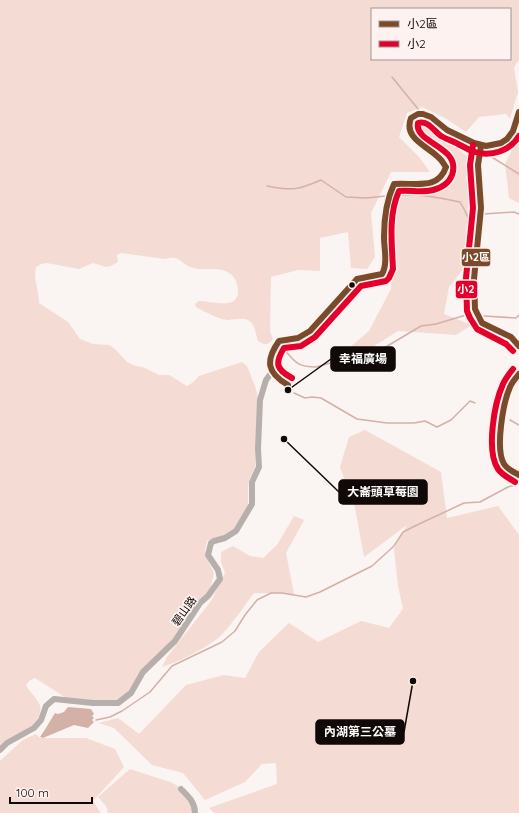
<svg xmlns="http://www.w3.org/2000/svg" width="519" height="813" font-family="Quicksand,'Noto Sans TC',sans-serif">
<rect width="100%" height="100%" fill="#faf4f2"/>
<g fill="#f4dbd4" fill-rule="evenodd">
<path d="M 0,0 L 519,0 L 519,59 L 514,68 L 518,92 L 510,119 L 506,114 L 479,117 L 466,132 L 445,118 L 422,107 L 407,113 L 399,137 L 419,157 L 430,172 L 391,172 L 371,213 L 375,257 L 367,269 L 351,268 L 348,232 L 320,238 L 320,271 L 298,270 L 271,277 L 270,331 L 273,339 C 268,346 264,345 258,341 C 254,327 254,317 237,319 C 233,319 230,320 227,320 C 217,319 207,312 197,308 L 195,305 L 196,303 L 199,301 C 213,301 240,311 238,289 C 237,283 235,276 229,273 C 219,266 204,271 193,268 C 180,264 181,254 165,259 L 121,253 L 117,255 L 118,262 L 111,266 L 106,267 L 93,263 L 79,269 L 47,263 L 41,264 L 36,267 C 33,278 39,291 39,303 L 68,322 L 80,339 L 93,344 L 109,345 L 115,349 L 127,362 L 133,365 L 145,368 L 159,375 L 169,375 L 187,386 L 192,383 L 199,376 L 242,362 L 247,366 L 255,386 L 258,397 L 259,412 L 256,439 L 255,468 L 249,480 L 248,488 L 248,507 L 232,532 L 225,536 L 207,541 L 205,550 L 205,555 L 214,573 L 210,590 L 182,628 L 130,691 L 115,702 L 68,699 L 35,678 L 29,681 L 26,685 C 29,692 38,698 40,706 C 44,724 12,740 0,748 ZM 372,9 L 510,9 L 510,59 L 372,59 Z"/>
<path d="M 420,123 L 447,140 L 468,157 L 473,209 L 468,263 L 449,287 L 444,314 L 472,325 L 456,335 L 398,331 L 352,360 L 335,360 L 369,331 L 391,289 L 396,219 L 395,194 L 399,189 L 438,189 L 448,176 L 451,157 L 415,130 Z"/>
<path d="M 519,135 L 519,203 L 509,198 L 505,164 Z"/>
<path d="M 365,430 L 441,472 L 447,518 L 498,506 L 519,535 L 519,813 L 214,813 L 209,808 L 277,784 L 276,763 L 262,764 L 245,782 L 205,800 L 183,773 L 152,765 L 114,728 L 99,723 L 118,718 L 139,734 L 186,685 L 224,675 L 245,678 L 259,652 L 289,623 L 318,642 L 361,621 L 389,628 L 403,609 L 398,586 L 394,549 L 407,525 L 364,557 L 355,508 L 340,467 L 349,437 Z"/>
<path d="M 294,516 L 304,520 L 286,553 L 294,594 L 254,593 C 244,606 229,629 217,639 C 202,650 180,661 162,667 L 167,657 L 211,601 L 225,573 L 221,562 L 221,552 L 233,546 L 250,556 L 263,558 L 277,545 Z"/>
<path d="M 36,734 L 40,738 L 86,738 L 115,749 L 124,767 L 93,801 L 101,813 L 0,813 L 0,761 L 23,740 Z"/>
<path d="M 130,769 L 170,782 L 178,786 L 191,797 L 194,813 L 108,813 L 106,806 L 98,797 Z"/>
</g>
<path fill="#d4b1a6" d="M 68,707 L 91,709 L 94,714 L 92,716 L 94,718 L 92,720 L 94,722 L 88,728 L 74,725 L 43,738 L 40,737 L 44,731 L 55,713 L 58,714 L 64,712 Z"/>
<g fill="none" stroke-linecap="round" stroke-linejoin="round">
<g stroke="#d4b1a6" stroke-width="1.5">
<path d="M 392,77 L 418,109 L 419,112"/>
<path d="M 419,115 L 420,119 L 455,144 L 479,153"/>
<path d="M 483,153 L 485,153 L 519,174"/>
<path d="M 267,186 C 292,191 298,190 321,180 L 346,197 L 366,198 L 386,196"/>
<path d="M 392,196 C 415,193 437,197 460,202 L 464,209 L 469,220 L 476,223 L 477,217"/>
<path d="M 483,214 L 514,212 L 519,214"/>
<path d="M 484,316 L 516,318 L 519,315"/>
<path d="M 283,348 C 295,362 297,367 316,367 L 384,348 L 421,326 L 436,324 L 466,315"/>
<path d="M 294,393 L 305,398 L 312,397 L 321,398 L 357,419 L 387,423 L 414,423 L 425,421 L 437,427 L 451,420 L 470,401 L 475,403"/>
<path d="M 510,420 L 519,425"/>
<path d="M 96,720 L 110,717 L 122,711 L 150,692 L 172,666 L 222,642 L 235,631 L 245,615 L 257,600 L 271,593 L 282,593 L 306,597 L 320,592 L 372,566 L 394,546 L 403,532 L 417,525 L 464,503 L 480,502 L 508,487 L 519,484"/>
</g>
<g stroke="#b7afac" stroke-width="6">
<path d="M 481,146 L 478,165 L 481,208 L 476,267 L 474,279 L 475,309 L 477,315 L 482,323 L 511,337 L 519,346"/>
<path d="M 519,374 C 515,379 511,384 509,390 C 503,403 496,452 504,464 C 507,469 514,472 519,475"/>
<path d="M 0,750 L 7,743 L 34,728 L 41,720 L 46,706 L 54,699 L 93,703 L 118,703 L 131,693 L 143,672 L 175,641 L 200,603 L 208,596 L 220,579 L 218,570 L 208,555 L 211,543 L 214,541 L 225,538 L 236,531 L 252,504 L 252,482 L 259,467 L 258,449 L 260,400 L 266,380 L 272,372 C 270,360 272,351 279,341 L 298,338 L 310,331 L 357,279 L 382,274 L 385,269 C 384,243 380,207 394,184 C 411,180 442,192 446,167 C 444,165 443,162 441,159 C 433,150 420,147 413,136 C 404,123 412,108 429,116 C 435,118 439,125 445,129 C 450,132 456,134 462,137 C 474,143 482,149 496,144 C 501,143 505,142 509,137 C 515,130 516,120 519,112"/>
<path d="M 181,789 C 188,796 195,802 195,813"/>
</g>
<defs>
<g id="bus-1">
<path d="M 481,146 L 478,165 L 481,208 L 474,279 L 475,309 L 482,323 L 511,337 L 519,346"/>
<path d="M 519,374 C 516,378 512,382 510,387 C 503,403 495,449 504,464 C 507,469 514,472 519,475"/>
<path d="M 288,385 C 267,373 265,361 279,341 L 298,338 L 310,331 L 357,279 L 382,274 C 388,264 384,248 384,237 C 384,218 386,201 394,184 C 414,182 438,191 446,167 C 443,163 442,160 438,157 C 427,146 403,138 411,118 L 418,114 L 423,114 L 431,117 L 447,130 L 474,143 L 486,146 L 501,143 L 507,139 L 513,131 L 519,112"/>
</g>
<g id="bus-2">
<path d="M 473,145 L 470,165 L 473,208 L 466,278 L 467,311 L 470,318 L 477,329 L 506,344 L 513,351"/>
<path d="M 513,369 C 509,374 505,379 503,384 C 494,404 486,451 498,469 C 502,475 509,478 515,482"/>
<path d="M 292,378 C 277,370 274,364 284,348 L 301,346 L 315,337 L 361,286 L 386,281 L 389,278 L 393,269 C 392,244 388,215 399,191 C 411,190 422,193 433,190 C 441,188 449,183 452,175 C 462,146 414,144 418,123 C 428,120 434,131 441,136 C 446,139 453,141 458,144 C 464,147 469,150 475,152 C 491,157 510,151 519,136"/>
</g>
</defs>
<use href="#bus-1" stroke="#fdf2ef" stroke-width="9"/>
<use href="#bus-2" stroke="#fdf2ef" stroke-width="9"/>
<use href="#bus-1" stroke="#7a4b2a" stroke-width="6"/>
<use href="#bus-2" stroke="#e4002b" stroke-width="6"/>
</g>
<circle fill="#110907" stroke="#fdf2ef" stroke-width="1.5" cx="352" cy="285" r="3.5"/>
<g text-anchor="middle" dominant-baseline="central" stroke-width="3.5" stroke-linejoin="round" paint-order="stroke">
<g font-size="11" fill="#110907" stroke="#fdf2ef">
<text transform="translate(184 611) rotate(-55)">碧山路</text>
</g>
</g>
<path fill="none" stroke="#110907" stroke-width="1.5" d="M288 390L331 359M284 439L339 492M413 681L404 732"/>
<g fill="#110907" stroke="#fdf2ef" stroke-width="1.5">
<circle cx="288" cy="390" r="4"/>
<circle cx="284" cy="439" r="4"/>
<circle cx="413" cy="681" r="4"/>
</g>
<g fill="#110907" stroke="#110907" stroke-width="1.5">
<rect x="331" y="347" width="64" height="24" rx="4"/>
<rect x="339" y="480" width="88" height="24" rx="4"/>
<rect x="316" y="720" width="88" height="24" rx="4"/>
</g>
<g font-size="12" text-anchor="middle" font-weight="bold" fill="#fff">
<text x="363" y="363">幸福廣場</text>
<text x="383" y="496">大崙頭草莓園</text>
<text x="360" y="736">內湖第三公墓</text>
</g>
<g stroke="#fdf2ef" stroke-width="1.5">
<rect x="461" y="248" width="30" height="19" rx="4" fill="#7a4b2a"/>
<rect x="455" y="280" width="23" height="19" rx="4" fill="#e4002b"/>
</g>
<g font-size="11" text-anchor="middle" font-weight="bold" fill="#fff">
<text x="476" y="261">小2區</text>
<text x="466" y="293">小2</text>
</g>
<rect x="371" y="8" width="140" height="52" fill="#fdf2ef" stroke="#9f9592"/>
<rect x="379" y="21" width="20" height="6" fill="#7a4b2a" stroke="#9f9592"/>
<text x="407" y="28" font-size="12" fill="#110907">小2區</text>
<rect x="379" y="41" width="20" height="6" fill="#e4002b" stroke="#9f9592"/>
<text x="407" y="48" font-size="12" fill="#110907">小2</text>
<path d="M10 797v6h82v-6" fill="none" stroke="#110907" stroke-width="2"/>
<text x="16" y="797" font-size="12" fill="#110907" stroke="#fdf2ef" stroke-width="3" paint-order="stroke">100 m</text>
</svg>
